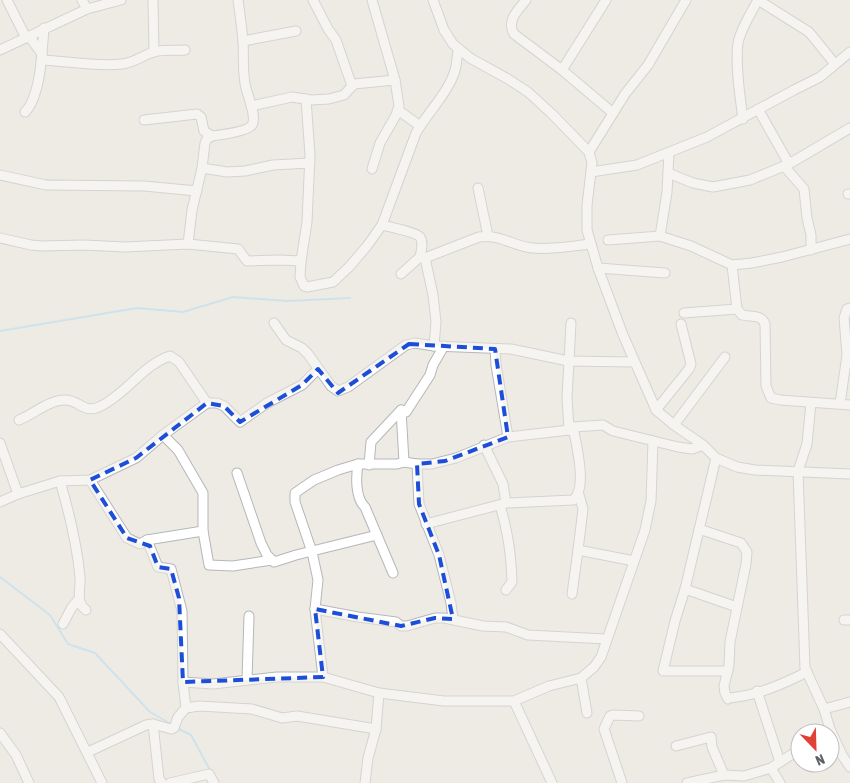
<svg xmlns="http://www.w3.org/2000/svg" width="850" height="783" font-family="'Asap Condensed',sans-serif">
<rect width="100%" height="100%" fill="#eeebe4"/>
<g fill="none" stroke-linecap="round" stroke-linejoin="round">
<g stroke="#a7d8fb" stroke-width="2">
<path d="M 0,331 L 137,308 L 183,312 L 233,297 L 288,301 L 350,298"/>
<path d="M 0,577 L 50,615 L 68,644 L 95,653 L 150,712 L 171,724"/>
<path d="M 177,728 L 191,735 L 210,770"/>
</g>
<defs>
<g id="minor">
<path d="M 7,0 L 26,38"/>
<path d="M 82,0 L 87,9"/>
<path d="M 153,0 L 154,52"/>
<path d="M 313,0 L 328,29 L 336,40 L 352,86"/>
<path d="M 433,0 L 444,30 L 453,44 L 470,58 L 508,79 L 528,92 L 552,114 L 589,152 L 592,163 L 587,205 L 587,230 L 598,268 L 623,335 L 656,410 L 674,425 L 703,445 L 716,458 L 737,467 L 755,470 L 850,474"/>
<path d="M 526,0 C 518,10 506,21 514,34 L 562,70 L 613,113"/>
<path d="M 758,0 L 809,32 L 835,64"/>
<path d="M 29,36 L 42,54"/>
<path d="M 243,41 L 296,31"/>
<path d="M 0,50 L 87,9 L 121,0"/>
<path d="M 41,60 C 68,61 94,67 122,64 C 134,63 143,55 154,52 C 163,49 175,51 185,50"/>
<path d="M 562,70 L 606,0"/>
<path d="M 306,99 L 310,155 L 307,222 L 301,261 L 300,277 L 304,286 L 307,287 L 333,282 L 349,267 L 367,246 L 382,225 L 416,133 C 427,113 445,97 453,76 C 457,68 457,57 458,49"/>
<path d="M 251,106 L 292,97 L 311,100 L 329,99 L 344,95 L 354,84 L 395,80"/>
<path d="M 758,109 L 789,164"/>
<path d="M 398,110 L 420,126"/>
<path d="M 25,112 C 41,96 42,51 44,28"/>
<path d="M 743,119 C 740,97 735,64 738,43 C 741,28 751,13 758,0"/>
<path d="M 144,120 L 197,114 L 201,117 L 204,131 L 212,136"/>
<path d="M 589,152 L 625,94 L 648,65 L 686,0"/>
<path d="M 669,153 L 667,192 L 660,236 L 691,246 L 732,265 L 752,263 L 782,257 L 850,239"/>
<path d="M 784,166 L 804,189 L 807,218 L 811,235 L 811,250"/>
<path d="M 202,168 L 227,172 L 245,171 L 273,165 L 310,163"/>
<path d="M 372,169 L 380,143 L 396,115 L 399,106 L 395,80 L 372,0"/>
<path d="M 591,172 L 637,165 L 707,137 L 794,90 L 820,77 L 850,52"/>
<path d="M 668,173 L 693,183 L 713,187 L 750,180 L 789,164 L 850,128"/>
<path d="M 0,175 L 46,185 L 144,186 L 197,191"/>
<path d="M 478,188 L 488,236"/>
<path d="M 848,194 L 850,194"/>
<path d="M 382,225 C 390,227 416,232 420,237 C 424,243 421,251 420,257 L 425,258 L 433,295 L 436,322 L 434,346"/>
<path d="M 0,238 L 31,245 L 42,246 L 84,245 L 125,247 L 188,244 L 238,249 L 247,261 L 279,260 L 301,261"/>
<path d="M 608,240 L 660,236"/>
<path d="M 188,244 L 192,210 L 202,168 L 205,143 L 207,139 L 212,136 C 220,135 247,132 252,125 C 257,117 248,97 246,88 C 242,73 244,58 243,42 C 242,28 240,14 238,0"/>
<path d="M 425,258 L 479,237 C 500,234 513,246 532,248 C 551,250 572,246 591,244"/>
<path d="M 732,265 L 737,309 L 742,315 C 751,317 761,314 765,324 L 766,386 L 771,398 L 780,400 L 850,405"/>
<path d="M 598,268 L 665,273"/>
<path d="M 401,274 L 420,257"/>
<path d="M 684,313 L 737,309"/>
<path d="M 274,323 L 286,340 L 302,348 L 308,354 L 331,386 L 338,391 L 348,387 L 406,345 L 415,343 L 434,346 L 511,349 L 568,361 L 634,362"/>
<path d="M 495,349 L 496,365 L 508,437"/>
<path d="M 811,403 L 807,444 L 798,471 L 805,668 L 824,709 L 830,729 L 842,755 L 850,767"/>
<path d="M 840,404 L 847,355 L 844,318 L 847,309 L 850,308"/>
<path d="M 656,410 L 689,369 L 691,364 L 681,324"/>
<path d="M 19,420 C 34,414 49,400 65,400 C 80,400 84,415 101,406 C 127,393 143,365 170,356 L 179,362 L 207,403"/>
<path d="M 674,425 L 725,357"/>
<path d="M 569,430 L 567,398 L 571,323"/>
<path d="M 163,435 L 178,450 L 203,493 L 203,531 L 209,565 L 233,566 L 272,560"/>
<path d="M 0,443 L 18,494"/>
<path d="M 484,445 L 503,484 L 506,503"/>
<path d="M 716,458 L 685,589 L 675,621 L 663,671 L 728,671"/>
<path d="M 404,462 L 401,410 L 406,412 L 430,375 L 433,365 L 444,346"/>
<path d="M 358,464 C 356,476 355,498 365,507 L 393,573"/>
<path d="M 417,464 L 419,504 L 439,555 L 451,603 L 453,619"/>
<path d="M 369,465 L 371,442 L 401,410"/>
<path d="M 237,473 L 261,543 L 267,555 L 274,562 L 296,555 L 377,535"/>
<path d="M 90,480 L 127,538 L 140,544 L 147,540 L 203,531"/>
<path d="M 60,481 C 69,512 77,544 80,577 C 81,588 75,602 86,610"/>
<path d="M 0,502 L 18,494 L 60,481 L 90,480 L 136,458 L 163,435 L 207,403 L 217,403 L 224,406 L 240,422 L 267,403 L 302,385 L 318,369"/>
<path d="M 500,505 C 508,533 511,553 512,582 L 506,590"/>
<path d="M 426,524 L 506,503 L 573,500 C 588,489 576,444 573,427"/>
<path d="M 699,529 L 741,543 L 747,552 L 746,564 L 730,642 L 729,665 L 724,686 L 725,693 L 728,699 L 729,698 C 756,696 783,684 807,672"/>
<path d="M 147,540 L 158,567 L 171,569 L 182,611 L 183,682 L 186,708"/>
<path d="M 578,550 L 583,509 L 579,495"/>
<path d="M 685,589 L 737,607"/>
<path d="M 572,594 L 578,550 L 634,561"/>
<path d="M 315,609 L 358,617 L 396,622 L 401,626 L 407,626 L 435,618 L 444,618 L 483,626 L 506,627 L 528,635 L 606,639"/>
<path d="M 844,620 L 850,620"/>
<path d="M 63,624 L 72,607 L 79,599"/>
<path d="M 0,634 L 59,697 L 102,783"/>
<path d="M 323,677 L 315,609 L 318,580 L 312,552 L 295,502 L 295,493 L 298,491 L 314,480 L 338,470 L 358,464 L 397,464 L 404,462 L 417,464 L 432,464 L 456,458 L 508,437 L 569,430 L 573,427 L 603,425 L 613,431 L 678,447 L 692,449 L 703,445"/>
<path d="M 581,678 L 587,713"/>
<path d="M 247,680 L 249,616"/>
<path d="M 183,682 L 213,684 L 277,677 L 323,677 L 379,693 L 444,701 L 514,701 L 549,686 L 581,678 L 594,667 L 601,657 L 645,530 L 651,501 L 653,441"/>
<path d="M 757,691 L 780,762"/>
<path d="M 514,701 L 552,783"/>
<path d="M 824,709 L 850,702"/>
<path d="M 153,724 L 159,779 L 162,783"/>
<path d="M 0,733 L 16,755 L 29,783"/>
<path d="M 676,746 L 711,737 L 712,747 L 724,775"/>
<path d="M 88,752 L 146,725 L 153,724 L 171,729 L 174,728 L 178,717 L 186,708 L 199,706 L 252,709 L 282,718 L 297,716 L 376,729"/>
<path d="M 771,768 L 780,783"/>
<path d="M 170,783 L 209,774 L 214,783"/>
<path d="M 365,783 L 368,758 L 376,729 L 379,693"/>
<path d="M 622,783 L 604,729 L 610,716 L 613,715 L 639,716"/>
<path d="M 687,783 L 724,775 L 744,776 L 771,768 L 800,749"/>
</g>
</defs>
<use href="#minor" stroke="#b4b7ba" stroke-width="11"/>
<use href="#minor" stroke="#fff" stroke-width="9"/>
</g>
<path d="M0 0H850V783H0ZM 409,344 L 495,349 L 508,437 L 445,461 L 417,464 L 419,504 L 439,555 L 453,619 L 435,618 L 401,626 L 315,609 L 323,677 L 183,682 L 179,598 L 171,569 L 158,567 L 150,546 L 127,538 L 90,480 L 136,458 L 207,403 L 224,406 L 240,422 L 302,385 L 318,369 L 338,393 Z" fill="#eeebe4" fill-opacity=".55" fill-rule="evenodd"/>
<path fill="none" stroke="#1d4ed8" stroke-width="4" stroke-dasharray="10 6" stroke-linejoin="round" d="M 409,344 L 495,349 L 508,437 L 445,461 L 417,464 L 419,504 L 439,555 L 453,619 L 435,618 L 401,626 L 315,609 L 323,677 L 183,682 L 179,598 L 171,569 L 158,567 L 150,546 L 127,538 L 90,480 L 136,458 L 207,403 L 224,406 L 240,422 L 302,385 L 318,369 L 338,393 Z"/>
<g transform="translate(815 748) rotate(157)"><circle r="24" fill="#ffffff" stroke="#bebfc1"/>
<path d="M0-4L9 19L0 12L-9 19Z" fill="#e14037"/>
<text y="-8" font-size="14" font-weight="bold" text-anchor="middle" fill="#5c6064">N</text>
</g>
</svg>
